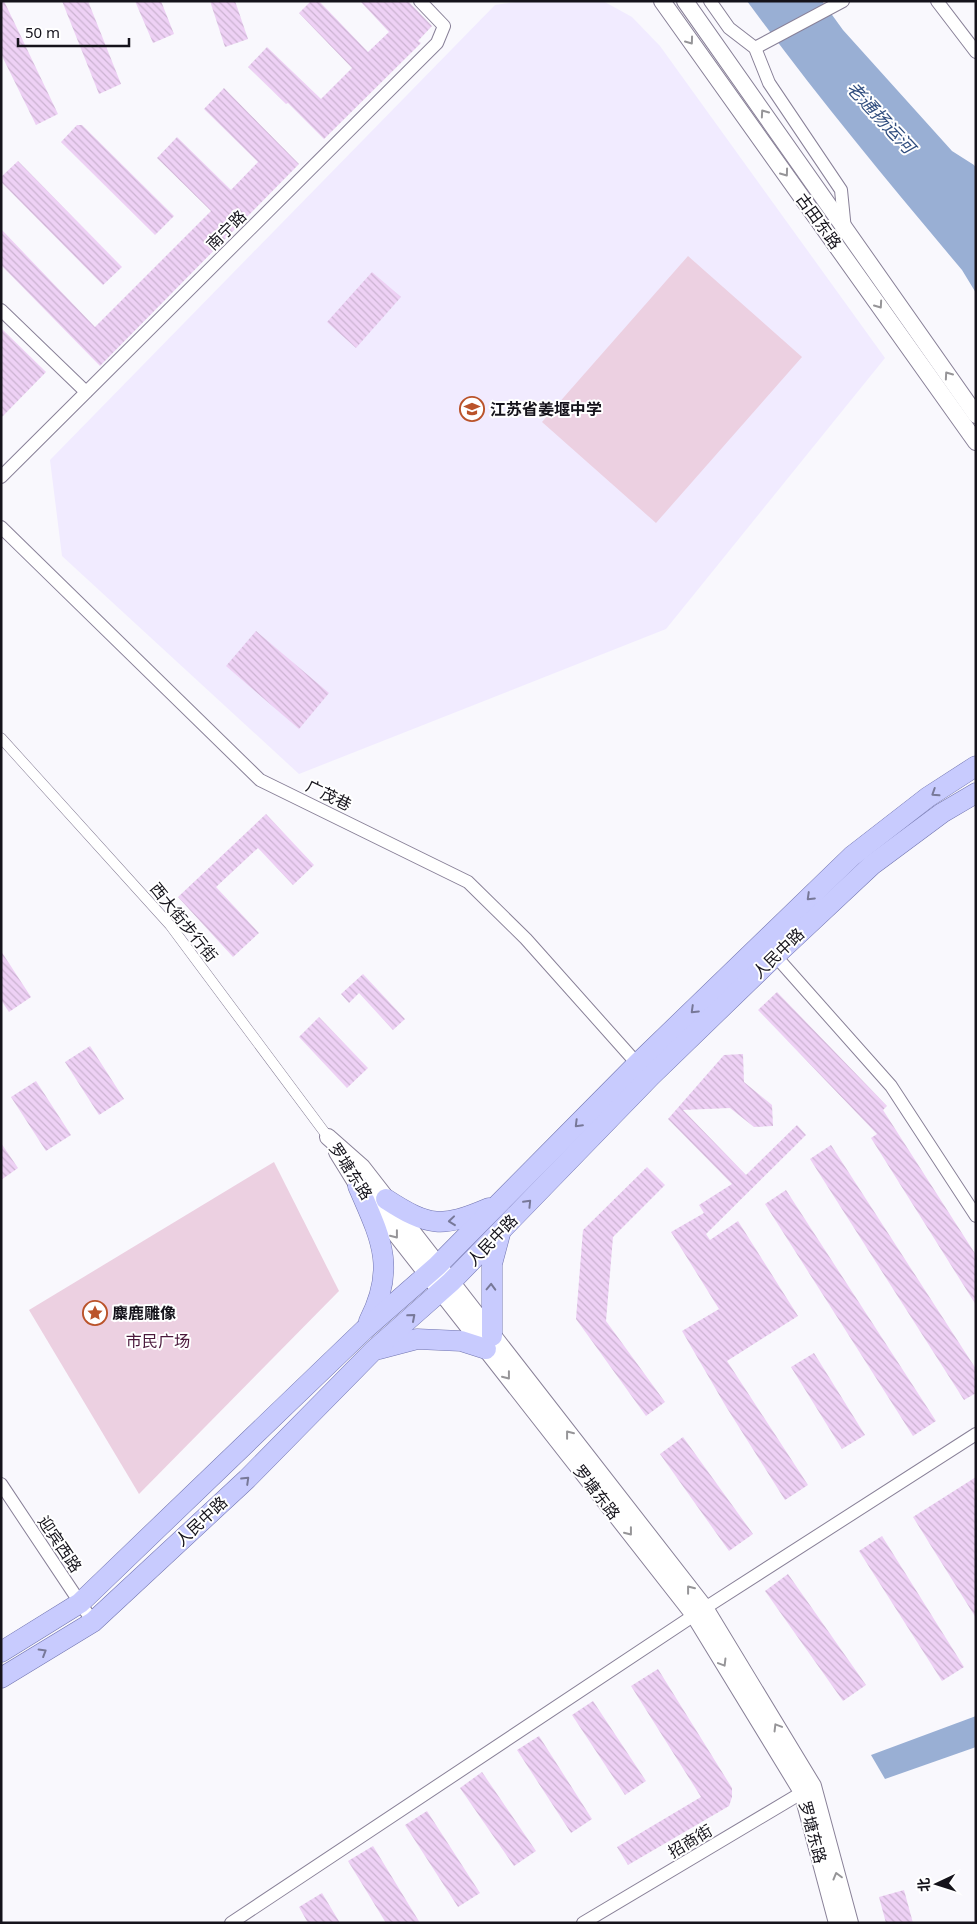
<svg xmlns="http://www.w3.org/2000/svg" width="977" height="1924" font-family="'Noto Sans','Noto Sans SC',sans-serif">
<defs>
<pattern id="building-back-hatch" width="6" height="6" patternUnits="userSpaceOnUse" patternTransform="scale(1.25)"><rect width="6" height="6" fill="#eed1f5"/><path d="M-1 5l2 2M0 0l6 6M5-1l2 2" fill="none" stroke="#cbb3d1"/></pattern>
</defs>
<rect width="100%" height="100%" fill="#f9f8fd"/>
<path fill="#f1ebff" d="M 522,1 L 603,1 L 632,17 L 660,46 L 885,358 L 666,629 L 299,774 L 62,556 L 50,460 L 495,5 Z"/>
<g fill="#ecd0e1">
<path d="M 688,256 L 802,357 L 656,523 L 542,422 Z"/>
<path d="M 274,1162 L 339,1291 L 139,1494 L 29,1310 Z"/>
</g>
<g fill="#99afd4">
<path d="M 747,1 L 822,1 L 843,30 L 952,151 L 974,165 L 976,168 L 976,293 L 962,270 C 888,182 815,94 747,1 Z"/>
<path d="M 976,1716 L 976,1747 L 885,1779 L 871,1755 Z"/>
</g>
<g fill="url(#building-back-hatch)">
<path d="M 1,1 L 4,1 L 58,114 L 36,125 L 1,54 Z"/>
<path d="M 62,1 L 88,1 L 121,84 L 99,94 Z"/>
<path d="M 135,1 L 161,1 L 174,34 L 153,43 Z"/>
<path d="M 210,1 L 235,1 L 248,39 L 225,47 Z"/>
<path d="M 311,1 L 319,1 L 368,52 L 389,32 L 360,1 L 408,1 L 432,26 L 418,41 L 421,43 L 324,139 L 288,103 L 286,104 L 248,67 L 267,47 L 321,99 L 352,68 L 299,13 Z"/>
<path d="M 224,88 L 299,164 L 100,366 L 1,265 L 1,229 L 95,327 L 211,211 L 157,158 L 177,137 L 231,190 L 258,162 L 204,109 Z"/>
<path d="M 77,125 L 82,125 L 174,216 L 155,235 L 61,142 Z"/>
<path d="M 18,161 L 122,267 L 103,285 L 1,182 L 1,177 Z"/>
<path d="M 372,272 L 401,297 L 356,348 L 327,322 Z"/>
<path d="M 1,328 L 46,372 L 1,418 Z"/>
<path d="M 256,631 L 329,693 L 299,729 L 226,666 Z"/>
<path d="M 266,814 L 314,865 L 293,885 L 258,848 L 216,887 L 259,933 L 233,957 L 178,897 Z"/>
<path d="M 1,951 L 31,997 L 9,1012 L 1,1000 Z"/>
<path d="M 363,974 L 405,1019 L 393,1030 L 359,993 L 349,1003 L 341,994 Z"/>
<path d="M 777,992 L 887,1106 L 883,1110 L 976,1255 L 976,1305 L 871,1138 L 877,1134 L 758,1010 Z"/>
<path d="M 319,1017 L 368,1068 L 347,1088 L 299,1037 Z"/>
<path d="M 90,1046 L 124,1099 L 99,1115 L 65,1062 Z"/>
<path d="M 743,1054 L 744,1082 L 772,1105 L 773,1126 L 754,1127 L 730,1108 L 683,1110 L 746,1175 L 797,1125 L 806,1135 L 706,1234 L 710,1240 L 738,1221 L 798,1316 L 727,1361 L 808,1485 L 785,1500 L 725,1405 L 682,1331 L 719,1309 L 671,1232 L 704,1213 L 699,1205 L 732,1184 L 668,1119 L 724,1055 Z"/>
<path d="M 36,1081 L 71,1135 L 46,1151 L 11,1097 Z"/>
<path d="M 1,1143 L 18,1168 L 1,1180 Z"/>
<path d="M 831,1145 L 976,1369 L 976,1393 L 964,1400 L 810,1159 Z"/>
<path d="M 647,1167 L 665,1185 L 613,1237 L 606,1321 L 665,1402 L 646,1416 L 576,1319 L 583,1230 Z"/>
<path d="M 786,1190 L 936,1421 L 913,1436 L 765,1204 Z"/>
<path d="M 814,1353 L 865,1435 L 842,1449 L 791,1367 Z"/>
<path d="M 683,1437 L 753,1534 L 729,1551 L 660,1454 Z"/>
<path d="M 976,1477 L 976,1618 L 913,1517 Z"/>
<path d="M 882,1536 L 964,1667 L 942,1681 L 859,1551 Z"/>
<path d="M 788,1574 L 866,1685 L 843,1701 L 765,1591 Z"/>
<path d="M 658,1669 L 732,1788 L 732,1797 L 729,1806 L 628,1865 L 617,1847 L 701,1797 L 631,1686 Z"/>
<path d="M 593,1701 L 646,1781 L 625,1795 L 572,1715 Z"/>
<path d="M 539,1736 L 592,1819 L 571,1833 L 517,1750 Z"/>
<path d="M 482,1772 L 536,1851 L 514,1866 L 460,1788 Z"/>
<path d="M 427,1811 L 480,1893 L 458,1907 L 405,1825 Z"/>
<path d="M 373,1846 L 420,1923 L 386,1923 L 348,1861 Z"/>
<path d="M 904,1890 L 913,1923 L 886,1923 L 879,1897 Z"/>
<path d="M 322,1893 L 340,1923 L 308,1923 L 299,1907 Z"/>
</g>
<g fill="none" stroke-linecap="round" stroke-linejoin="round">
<defs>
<path id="pedestrian" d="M 1,738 L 170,925 L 328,1137"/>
<g id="minor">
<path d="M 710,1 L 729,28 L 755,48 L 769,83 L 841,190 L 845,230"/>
<path d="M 937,1 L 976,52"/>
<path d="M 755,48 L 843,1"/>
<path d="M 1,310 L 86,392"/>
<path d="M 1,477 L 437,43 L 444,26 L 420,1"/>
<path d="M 1,527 L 260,780 L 468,882 L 526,939 L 641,1068"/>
<path d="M 772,952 L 891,1086 L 976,1216"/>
<path d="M 1,1484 L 93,1622"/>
<path d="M 231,1923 L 705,1608 L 976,1434"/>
<path d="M 583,1923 L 808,1789"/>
</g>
<g id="tertiary">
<path d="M 662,1 L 976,442"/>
<path d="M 685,1 L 976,415"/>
<path d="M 328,1137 L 362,1167 L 705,1608 L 813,1786 L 850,1923"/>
<path d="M 337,1152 L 358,1186 L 694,1615 L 802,1792 L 837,1923"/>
</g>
<g id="primary">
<path d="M 358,1186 C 380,1237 397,1267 369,1321"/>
<path d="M 386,1199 C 429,1227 442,1228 489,1208"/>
<path d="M 492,1336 L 492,1264 L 500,1234"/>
<path d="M 379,1349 L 417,1339 L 461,1341 L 486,1349"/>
<path d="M 1,1652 L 80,1603 L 364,1330 L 437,1266 L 637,1064 L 852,856 L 928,797 L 976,766"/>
<path d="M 1,1678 L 93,1622 L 247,1479 L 374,1350 L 451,1282 L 651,1076 L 776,955 L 872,865 L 942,813 L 976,793"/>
</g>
</defs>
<use href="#pedestrian" stroke="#898198" stroke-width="11"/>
<use href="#minor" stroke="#898198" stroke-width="14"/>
<use href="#tertiary" stroke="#898198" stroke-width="18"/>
<use href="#primary" stroke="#7174af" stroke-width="21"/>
<use href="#pedestrian" stroke="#fff" stroke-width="10"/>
<use href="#minor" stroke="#fff" stroke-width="12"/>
<use href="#tertiary" stroke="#fff" stroke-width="16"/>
<use href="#primary" stroke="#c8cbfe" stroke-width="20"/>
</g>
<defs><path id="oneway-chevron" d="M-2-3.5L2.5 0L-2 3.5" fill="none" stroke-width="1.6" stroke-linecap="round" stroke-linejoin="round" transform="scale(1.25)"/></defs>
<g stroke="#969598">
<use href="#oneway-chevron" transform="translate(690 41) rotate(54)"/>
<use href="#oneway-chevron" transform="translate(764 113) rotate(-125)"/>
<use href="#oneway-chevron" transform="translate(785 173) rotate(54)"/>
<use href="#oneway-chevron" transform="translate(879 305) rotate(55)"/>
<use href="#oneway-chevron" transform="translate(948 375) rotate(-125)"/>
<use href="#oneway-chevron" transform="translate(395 1235) rotate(52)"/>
<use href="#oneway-chevron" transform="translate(507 1376) rotate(52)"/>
<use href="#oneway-chevron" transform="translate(569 1434) rotate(-128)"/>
<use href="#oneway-chevron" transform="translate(629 1532) rotate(52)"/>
<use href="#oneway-chevron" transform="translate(690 1589) rotate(-128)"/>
<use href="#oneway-chevron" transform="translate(723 1663) rotate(59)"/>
<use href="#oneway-chevron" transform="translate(777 1727) rotate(-121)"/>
<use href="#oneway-chevron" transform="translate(837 1876) rotate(-105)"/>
</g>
<g stroke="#777898">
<use href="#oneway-chevron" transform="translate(935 793) rotate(147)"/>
<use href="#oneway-chevron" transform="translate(810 897) rotate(136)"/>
<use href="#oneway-chevron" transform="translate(694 1010) rotate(136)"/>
<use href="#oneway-chevron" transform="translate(578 1124) rotate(135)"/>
<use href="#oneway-chevron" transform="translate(528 1203) rotate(-46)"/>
<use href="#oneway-chevron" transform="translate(452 1221) rotate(174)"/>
<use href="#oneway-chevron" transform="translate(491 1287) rotate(-88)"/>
<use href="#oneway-chevron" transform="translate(412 1317) rotate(-41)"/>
<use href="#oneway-chevron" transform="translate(246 1480) rotate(-44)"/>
<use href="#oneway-chevron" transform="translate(43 1652) rotate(-31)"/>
</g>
<defs>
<symbol id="school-ring" viewBox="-11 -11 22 22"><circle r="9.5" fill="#fff" stroke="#ba532a" stroke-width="1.5"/><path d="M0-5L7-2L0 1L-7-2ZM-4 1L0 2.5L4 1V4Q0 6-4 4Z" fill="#ba532a"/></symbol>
<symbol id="sight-ring" viewBox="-11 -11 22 22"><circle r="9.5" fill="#fff" stroke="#ba532a" stroke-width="1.5"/><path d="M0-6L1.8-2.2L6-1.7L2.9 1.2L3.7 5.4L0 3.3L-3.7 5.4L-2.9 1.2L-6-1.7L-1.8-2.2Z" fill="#ba532a"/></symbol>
</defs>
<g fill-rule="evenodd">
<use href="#school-ring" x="458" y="395" width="28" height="28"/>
<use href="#sight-ring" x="81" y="1299" width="28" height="28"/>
</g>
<g text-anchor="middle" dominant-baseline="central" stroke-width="4" stroke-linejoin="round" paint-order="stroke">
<g font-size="16" fill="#15131b" stroke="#fff">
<text transform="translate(819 221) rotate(54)">古田东路</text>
<text transform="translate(226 230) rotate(-45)">南宁路</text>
<text transform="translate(329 795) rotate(26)">广茂巷</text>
<text transform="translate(184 922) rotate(51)">西大街步行街</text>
<text transform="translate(778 953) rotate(-44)">人民中路</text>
<text transform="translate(351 1171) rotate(57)">罗塘东路</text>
<text transform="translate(492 1240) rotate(-46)">人民中路</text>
<text transform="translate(597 1492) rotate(52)">罗塘东路</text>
<text transform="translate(201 1521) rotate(-43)">人民中路</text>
<text transform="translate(60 1544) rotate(56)">迎宾西路</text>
<text transform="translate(813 1832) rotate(75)">罗塘东路</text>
<text transform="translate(690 1841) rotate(-31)">招商街</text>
</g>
<g font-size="16" font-weight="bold" fill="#15131b" stroke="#fff" text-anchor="start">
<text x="490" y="409">江苏省姜堰中学</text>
<text x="112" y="1313">麋鹿雕像</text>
</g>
<g font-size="16" fill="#4b193c" stroke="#fff">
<text x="158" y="1341">市民广场</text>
</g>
<g font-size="18" font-style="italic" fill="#314e7f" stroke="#fff">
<text transform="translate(881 117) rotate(47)">老通扬运河</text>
</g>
</g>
<rect width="977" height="1924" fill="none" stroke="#15131b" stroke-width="5"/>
<g transform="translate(937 1884) rotate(266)" stroke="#ffffff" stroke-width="4" paint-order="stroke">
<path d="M0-4L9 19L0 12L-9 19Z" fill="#15131b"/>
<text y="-8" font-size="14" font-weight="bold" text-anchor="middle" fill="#15131b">北</text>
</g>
<path d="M18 38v8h111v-8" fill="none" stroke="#15131b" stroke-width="2.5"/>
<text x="25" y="38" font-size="15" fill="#15131b" stroke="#ffffff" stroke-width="4" paint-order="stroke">50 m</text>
</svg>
